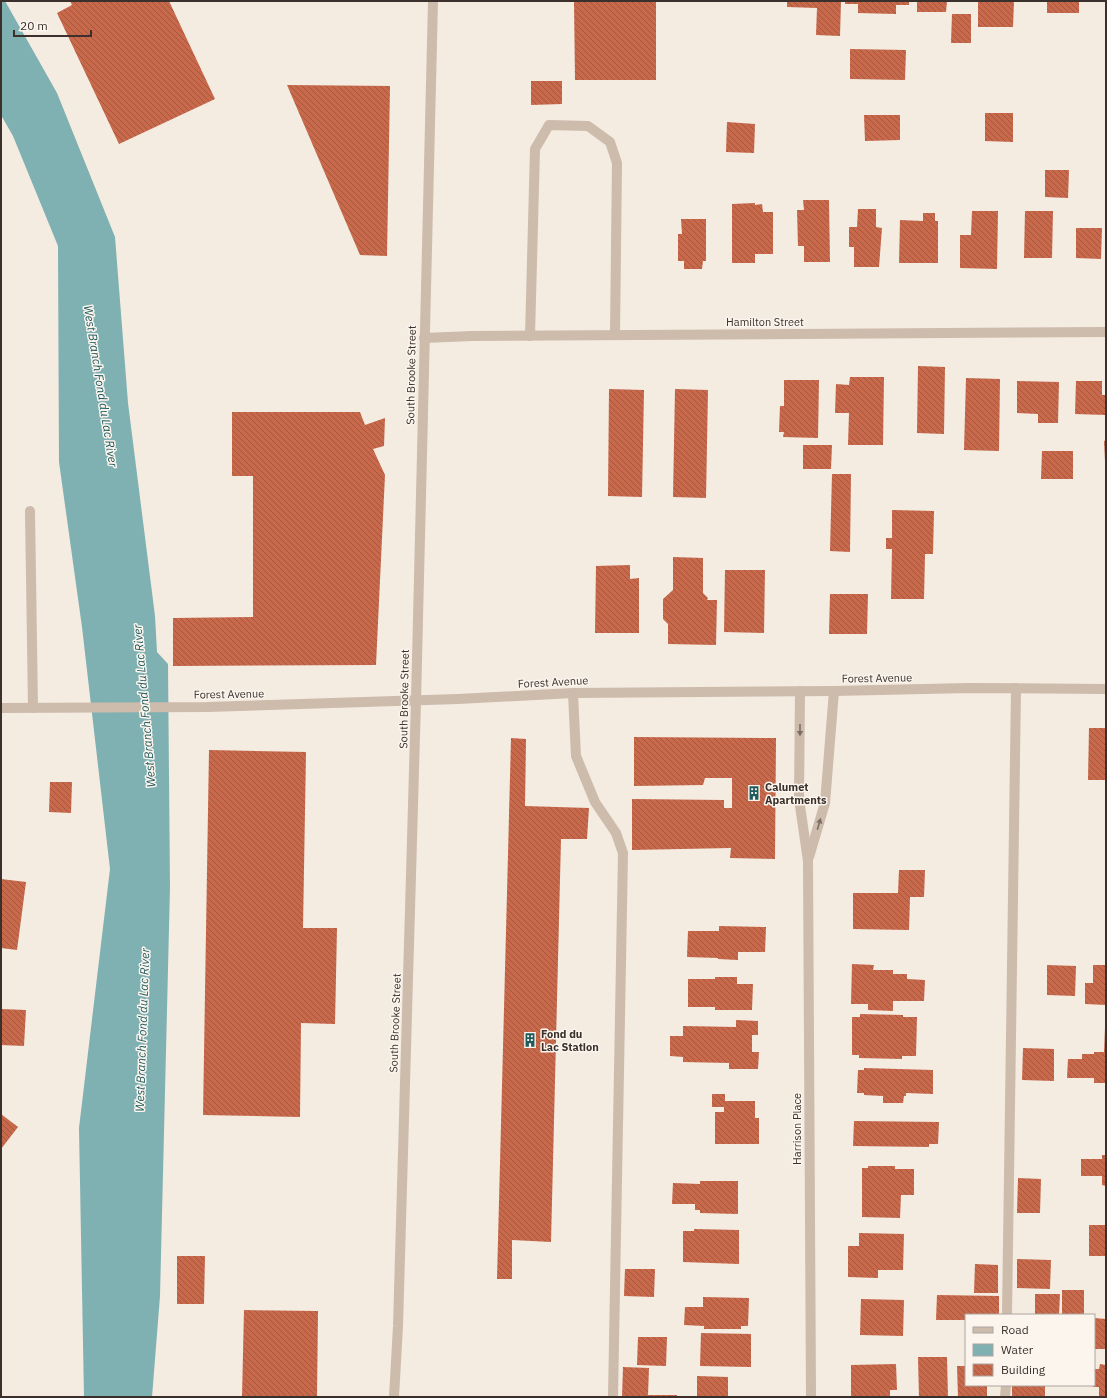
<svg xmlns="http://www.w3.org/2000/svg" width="1107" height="1398" font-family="'IBM Plex Sans',sans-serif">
<defs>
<pattern id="building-back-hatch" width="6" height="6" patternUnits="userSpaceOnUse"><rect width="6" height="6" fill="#c8694b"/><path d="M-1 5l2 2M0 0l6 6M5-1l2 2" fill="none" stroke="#a4573f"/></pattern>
</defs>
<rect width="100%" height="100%" fill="#f4ebe1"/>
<path fill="#7fb0b2" d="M 1,1 L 5,1 L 57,93 L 115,237 L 128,403 L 155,616 L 157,652 L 168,664 L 170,887 L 160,1296 L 152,1397 L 84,1397 L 79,1128 L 110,869 L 82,627 L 59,462 L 58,246 L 13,136 L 1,115 Z"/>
<g fill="url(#building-back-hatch)">
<path d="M 70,1 L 169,1 L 215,99 L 119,144 L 57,13 L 72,5 Z"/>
<path d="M 574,1 L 656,1 L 656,80 L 575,80 Z"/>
<path d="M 787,1 L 841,1 L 840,36 L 816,35 L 817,8 L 787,7 Z"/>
<path d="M 845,1 L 909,1 L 909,5 L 896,5 L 896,14 L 858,13 L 858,4 L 845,4 Z"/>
<path d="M 917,1 L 947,1 L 946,12 L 917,12 Z"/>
<path d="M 978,1 L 1014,1 L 1013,27 L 978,27 Z"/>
<rect x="1047" y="1" width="32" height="12"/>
<path d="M 952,14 L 971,14 L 971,43 L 951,43 Z"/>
<path d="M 850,49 L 906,50 L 905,80 L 850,79 Z"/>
<path d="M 531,81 L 562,81 L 562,104 L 531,105 Z"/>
<path d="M 287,85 L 390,86 L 387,256 L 360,255 Z"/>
<path d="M 985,113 L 1013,113 L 1013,142 L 985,141 Z"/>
<path d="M 864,115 L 900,115 L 900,140 L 865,141 Z"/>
<path d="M 727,122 L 755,124 L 754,153 L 726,152 Z"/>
<path d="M 1045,170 L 1069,170 L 1068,198 L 1045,197 Z"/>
<path d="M 803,200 L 829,200 L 830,262 L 804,262 L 804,246 L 798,246 L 797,210 L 804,210 Z"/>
<path d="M 755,203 L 755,205 L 762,204 L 763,212 L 773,212 L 773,254 L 755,254 L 755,263 L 732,263 L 732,204 Z"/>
<path d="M 858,209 L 876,209 L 876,227 L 882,228 L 879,267 L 854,267 L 854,247 L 849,247 L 849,227 L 857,227 Z"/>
<path d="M 972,211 L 998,211 L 997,269 L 960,268 L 960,235 L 971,235 Z"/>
<path d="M 1025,211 L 1053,211 L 1052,258 L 1024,258 Z"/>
<path d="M 923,213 L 935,213 L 935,221 L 938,221 L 938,263 L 899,263 L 900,220 L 923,221 Z"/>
<path d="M 681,219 L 706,219 L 706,261 L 703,261 L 702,269 L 684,269 L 684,261 L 678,261 L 678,234 L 682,234 Z"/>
<path d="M 1076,228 L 1102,228 L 1101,259 L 1076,258 Z"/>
<path d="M 918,366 L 945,367 L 944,434 L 917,433 Z"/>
<path d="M 850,377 L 884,377 L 883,445 L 848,445 L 849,413 L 835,413 L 836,384 L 849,385 Z"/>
<path d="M 966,378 L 1000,379 L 999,451 L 964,450 Z"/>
<path d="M 784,380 L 819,380 L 818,438 L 783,437 L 784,432 L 779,432 L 780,406 L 784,406 Z"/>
<path d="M 1017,381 L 1059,382 L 1058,423 L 1038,423 L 1038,414 L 1017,413 Z"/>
<path d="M 1076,381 L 1102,381 L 1102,395 L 1106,395 L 1106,415 L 1075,414 Z"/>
<path d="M 609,389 L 644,390 L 642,497 L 608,496 Z"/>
<path d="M 675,389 L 708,390 L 706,498 L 673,497 Z"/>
<path d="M 232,412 L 360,412 L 365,425 L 385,418 L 384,446 L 373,449 L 385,475 L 376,665 L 173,666 L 173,618 L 253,617 L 253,476 L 232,476 Z"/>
<path d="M 1106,440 L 1106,461 L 1105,461 L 1104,441 Z"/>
<path d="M 803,445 L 832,445 L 831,469 L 803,469 Z"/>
<path d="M 1042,451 L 1073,451 L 1073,479 L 1041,479 Z"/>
<path d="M 832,474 L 851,474 L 850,552 L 830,551 Z"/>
<path d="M 892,510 L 934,511 L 933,554 L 925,554 L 924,599 L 891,599 L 892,549 L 886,549 L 886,538 L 892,538 Z"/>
<path d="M 673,557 L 703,558 L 703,593 L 708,598 L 707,600 L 717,600 L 716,645 L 668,644 L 668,624 L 663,619 L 663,599 L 673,590 Z"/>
<path d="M 630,565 L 630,579 L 639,578 L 639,633 L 595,633 L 596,566 Z"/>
<path d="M 725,570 L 765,570 L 764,633 L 724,632 Z"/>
<path d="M 830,594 L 868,594 L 867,634 L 829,634 Z"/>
<path d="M 1089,728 L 1106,728 L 1106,780 L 1088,780 Z"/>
<path d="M 634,737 L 776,738 L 775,859 L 730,858 L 731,848 L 632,850 L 632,799 L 724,800 L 724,808 L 732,808 L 732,778 L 705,778 L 703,785 L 634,786 Z"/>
<path d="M 511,738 L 526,739 L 525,806 L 589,808 L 587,839 L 561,839 L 551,1242 L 512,1240 L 512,1279 L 497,1279 Z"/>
<path d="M 209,750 L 306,752 L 303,928 L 337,928 L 335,1024 L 301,1023 L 300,1117 L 203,1115 Z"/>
<path d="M 50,782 L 72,782 L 71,813 L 49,812 Z"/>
<path d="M 899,870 L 925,870 L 924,897 L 910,897 L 909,930 L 853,929 L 853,893 L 898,893 Z"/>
<path d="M 1,879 L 26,882 L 17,950 L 1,948 Z"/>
<path d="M 719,926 L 766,927 L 765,952 L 738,952 L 738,960 L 718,959 L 718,958 L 687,957 L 688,931 L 719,931 Z"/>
<path d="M 852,964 L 874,965 L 873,970 L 893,970 L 893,974 L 907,974 L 907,979 L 925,980 L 924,1001 L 893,1001 L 893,1011 L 868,1010 L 868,1004 L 851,1004 Z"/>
<path d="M 1047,965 L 1076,966 L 1075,996 L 1047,995 Z"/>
<path d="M 1093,965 L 1106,965 L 1106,1005 L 1085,1004 L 1085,983 L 1093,983 Z"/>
<path d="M 715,977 L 737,977 L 737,984 L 753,984 L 752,1010 L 715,1010 L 715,1007 L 688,1007 L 688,979 L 715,979 Z"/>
<path d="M 1,1009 L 26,1010 L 24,1046 L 1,1045 Z"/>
<path d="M 860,1014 L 903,1015 L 903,1017 L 917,1017 L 916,1056 L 902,1056 L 902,1059 L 859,1058 L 859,1055 L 852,1055 L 852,1017 L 860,1017 Z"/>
<path d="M 736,1020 L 758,1021 L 758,1035 L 752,1035 L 752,1052 L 759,1052 L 758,1069 L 729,1069 L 729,1063 L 683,1062 L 683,1057 L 670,1056 L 670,1036 L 683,1036 L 683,1026 L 736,1027 Z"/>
<path d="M 1105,1027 L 1106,1027 L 1106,1083 L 1094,1083 L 1094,1078 L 1067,1078 L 1068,1059 L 1082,1059 L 1082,1054 L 1094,1054 L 1094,1052 L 1104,1052 Z"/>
<path d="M 1023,1048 L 1054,1049 L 1054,1081 L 1022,1080 Z"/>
<path d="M 864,1068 L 933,1070 L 933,1094 L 906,1093 L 906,1096 L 904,1096 L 903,1103 L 883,1103 L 883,1096 L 864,1095 L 864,1093 L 857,1093 L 858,1070 L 864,1070 Z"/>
<path d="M 712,1094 L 725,1094 L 725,1101 L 755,1101 L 755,1118 L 759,1118 L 759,1144 L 715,1144 L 715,1112 L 724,1112 L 724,1107 L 712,1107 Z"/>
<path d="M 1,1114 L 18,1127 L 1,1149 Z"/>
<path d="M 854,1121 L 939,1122 L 938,1144 L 929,1144 L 929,1147 L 853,1146 Z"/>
<path d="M 1102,1155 L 1106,1155 L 1106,1186 L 1102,1185 L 1102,1176 L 1081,1176 L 1081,1159 L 1102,1159 Z"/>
<path d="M 868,1166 L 895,1166 L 895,1169 L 914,1169 L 914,1195 L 901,1195 L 900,1218 L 862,1217 L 862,1168 L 868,1168 Z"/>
<path d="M 1018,1178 L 1041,1179 L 1040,1213 L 1017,1213 Z"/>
<path d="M 700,1181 L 738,1181 L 738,1214 L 700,1213 L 700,1210 L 695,1210 L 695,1204 L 672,1204 L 673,1183 L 700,1184 Z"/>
<rect x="1089" y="1225" width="17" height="31"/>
<path d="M 694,1229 L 739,1230 L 739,1264 L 683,1262 L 683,1231 L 694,1231 Z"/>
<path d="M 859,1233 L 904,1234 L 903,1270 L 878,1270 L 878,1278 L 848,1277 L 848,1246 L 859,1246 Z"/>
<path d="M 177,1256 L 205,1256 L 204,1304 L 177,1304 Z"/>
<path d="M 1017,1259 L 1051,1260 L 1050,1289 L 1017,1288 Z"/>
<path d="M 975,1264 L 998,1265 L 998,1293 L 974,1293 Z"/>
<path d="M 625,1269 L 655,1269 L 654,1297 L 624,1296 Z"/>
<rect x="1062" y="1290" width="22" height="25"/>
<path d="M 1035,1294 L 1060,1294 L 1059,1315 L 1035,1315 Z"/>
<path d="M 937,1295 L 999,1296 L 999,1315 L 966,1315 L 966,1320 L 936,1320 Z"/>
<path d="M 703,1297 L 749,1298 L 748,1326 L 741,1326 L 741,1329 L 704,1329 L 704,1326 L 684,1325 L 685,1307 L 703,1307 Z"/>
<path d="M 861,1299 L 904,1300 L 903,1336 L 860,1335 Z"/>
<path d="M 244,1310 L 318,1311 L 317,1397 L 242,1397 Z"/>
<path d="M 1094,1318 L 1106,1319 L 1106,1349 L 1094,1349 Z"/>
<path d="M 701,1333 L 751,1334 L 751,1367 L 700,1366 Z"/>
<path d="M 638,1337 L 667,1337 L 666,1366 L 637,1365 Z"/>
<path d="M 918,1357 L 947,1357 L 948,1397 L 919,1397 Z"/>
<path d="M 896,1364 L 897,1390 L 890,1390 L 890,1397 L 851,1397 L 851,1365 Z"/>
<path d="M 1100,1364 L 1106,1365 L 1106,1397 L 1099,1397 L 1099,1387 L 1093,1387 L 1093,1385 L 1094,1385 L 1094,1369 L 1099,1369 Z"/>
<path d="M 957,1366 L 966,1366 L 966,1385 L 987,1385 L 987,1397 L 958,1397 Z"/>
<path d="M 623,1367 L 649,1368 L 648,1395 L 677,1395 L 677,1397 L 622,1397 Z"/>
<path d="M 697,1376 L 728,1377 L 728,1397 L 697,1397 Z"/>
<rect x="1012" y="1385" width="33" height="12"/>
</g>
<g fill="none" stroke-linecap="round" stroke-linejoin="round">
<g stroke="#cdbbac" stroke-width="10">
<path d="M 530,336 L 535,149 L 549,125 L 588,126 L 610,142 L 617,163 L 615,335"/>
<path d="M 424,338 L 472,336 L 1106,332"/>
<path d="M 30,511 L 33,708"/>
<path d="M 800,691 L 799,799 L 808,861 L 811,1397"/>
<path d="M 573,693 L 576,756 L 595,802 L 616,833 L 623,853 L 613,1397"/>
<path d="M 1,708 L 207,707 L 458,699 L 573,693 L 834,691 L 969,688 L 1106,689"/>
<path d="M 809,857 L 825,803 L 834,691"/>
<path d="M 1007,1315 L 1016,688"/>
<path d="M 394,1397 L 398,1326 L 416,701 L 433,1"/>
<path d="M 1005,1397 L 1006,1385"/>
</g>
</g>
<defs><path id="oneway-solid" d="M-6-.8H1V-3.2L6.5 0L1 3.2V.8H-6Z"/></defs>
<g fill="#7d6f65">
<use href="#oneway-solid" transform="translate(800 730) rotate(90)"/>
<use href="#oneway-solid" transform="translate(819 824) rotate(-74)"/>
</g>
<defs>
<symbol id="building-bare" viewBox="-9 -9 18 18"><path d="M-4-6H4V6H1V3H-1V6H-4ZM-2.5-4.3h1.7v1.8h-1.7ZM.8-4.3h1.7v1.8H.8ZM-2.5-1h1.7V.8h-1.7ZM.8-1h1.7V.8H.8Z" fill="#1f5a5e" stroke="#fbf5ee" stroke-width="2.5" paint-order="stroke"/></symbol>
</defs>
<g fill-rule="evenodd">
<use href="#building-bare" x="744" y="783" width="20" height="20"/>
<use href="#building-bare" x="520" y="1030" width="20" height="20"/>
</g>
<g text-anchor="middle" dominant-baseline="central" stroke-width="3" stroke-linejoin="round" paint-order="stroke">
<g font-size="11" fill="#3b302b" stroke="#fbf5ee">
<text x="765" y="322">Hamilton Street</text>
<text transform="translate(411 375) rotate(-89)">South Brooke Street</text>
<text transform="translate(877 678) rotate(-1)">Forest Avenue</text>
<text transform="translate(553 682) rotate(-3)">Forest Avenue</text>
<text transform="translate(229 694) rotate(-1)">Forest Avenue</text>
<text transform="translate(404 699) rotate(-89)">South Brooke Street</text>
<text transform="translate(395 1023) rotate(-88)">South Brooke Street</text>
<text transform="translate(797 1129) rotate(-90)">Harrison Place</text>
</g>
<g font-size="11" font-weight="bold" fill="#3b302b" stroke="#fbf5ee" text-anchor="start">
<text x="765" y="787">Calumet<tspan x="765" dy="13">Apartments</tspan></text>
<text x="541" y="1034">Fond du<tspan x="541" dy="13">Lac Station</tspan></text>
</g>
<g font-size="12" font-style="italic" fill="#1f5a5e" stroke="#fbf5ee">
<text transform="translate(101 386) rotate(81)">West Branch Fond du Lac River</text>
<text transform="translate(144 706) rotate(-95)">West Branch Fond du Lac River</text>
<text transform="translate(142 1030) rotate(-88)">West Branch Fond du Lac River</text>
</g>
</g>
<rect width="1107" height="1398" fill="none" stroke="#3b302b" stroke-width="4"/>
<rect x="965" y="1314" width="130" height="72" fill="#fbf5ee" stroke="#aea6a0"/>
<rect x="973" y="1327" width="20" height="6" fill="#cdbbac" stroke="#aea6a0"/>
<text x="1001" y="1334" font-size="12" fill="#3b302b">Road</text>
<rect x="973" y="1344" width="20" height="12" fill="#7fb0b2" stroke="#aea6a0"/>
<text x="1001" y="1354" font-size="12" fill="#3b302b">Water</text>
<rect x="973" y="1364" width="20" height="12" fill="url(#building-back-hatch)" stroke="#aea6a0"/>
<text x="1001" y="1374" font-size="12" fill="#3b302b">Building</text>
<path d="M14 30v6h77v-6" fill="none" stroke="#3b302b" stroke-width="2"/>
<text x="20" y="30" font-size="12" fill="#3b302b" stroke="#fbf5ee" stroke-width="3" paint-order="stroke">20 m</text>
</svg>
